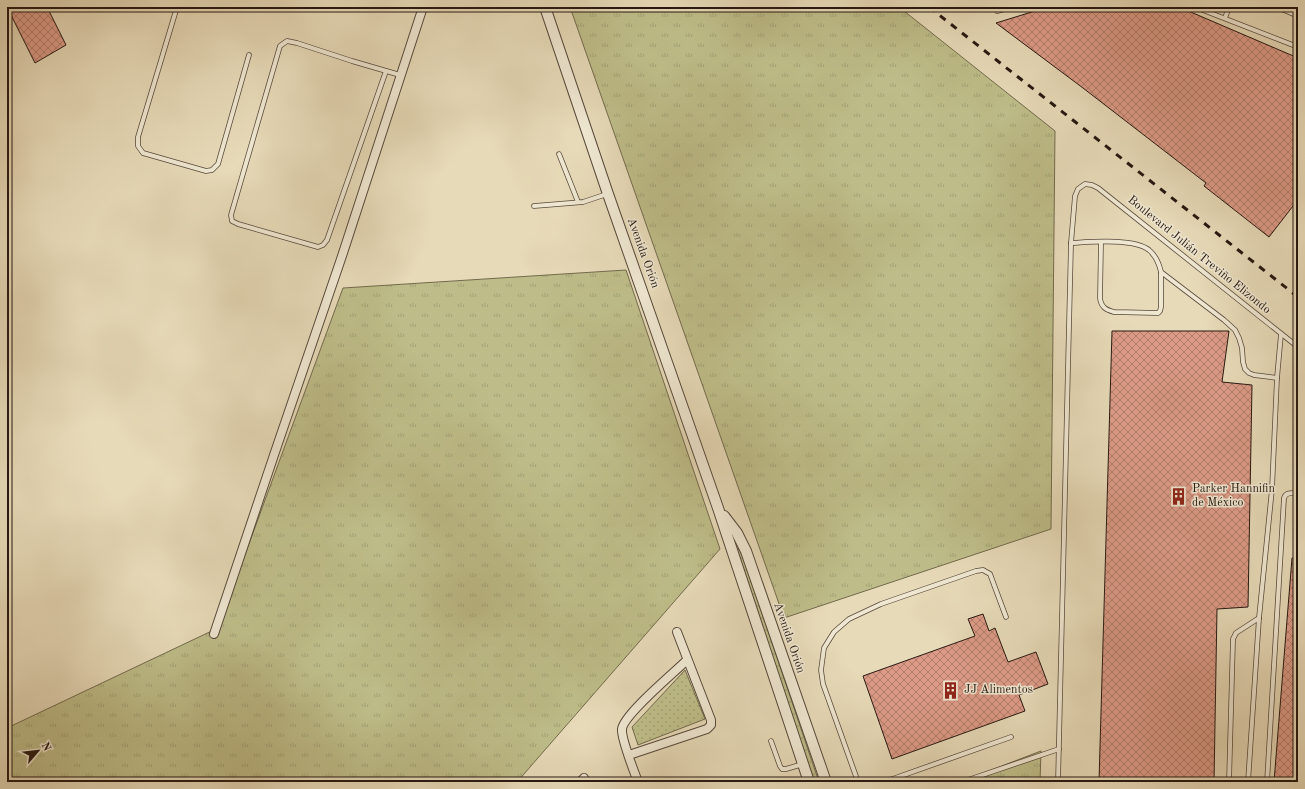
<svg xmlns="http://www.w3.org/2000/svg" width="1305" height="789" font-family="'Old Standard TT',serif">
<defs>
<pattern id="grass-tufts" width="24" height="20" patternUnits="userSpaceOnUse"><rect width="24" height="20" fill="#bebd89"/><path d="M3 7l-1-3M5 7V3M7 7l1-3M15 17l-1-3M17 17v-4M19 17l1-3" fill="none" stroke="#a3a275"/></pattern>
<pattern id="park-dots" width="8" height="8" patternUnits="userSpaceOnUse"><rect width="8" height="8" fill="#bebd89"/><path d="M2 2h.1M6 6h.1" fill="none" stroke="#a3a275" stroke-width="1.8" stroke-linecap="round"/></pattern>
<pattern id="building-cross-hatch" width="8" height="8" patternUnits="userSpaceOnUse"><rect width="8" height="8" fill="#dd9b87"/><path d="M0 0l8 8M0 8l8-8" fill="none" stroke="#b37d6d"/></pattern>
</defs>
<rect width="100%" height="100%" fill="#e7dab8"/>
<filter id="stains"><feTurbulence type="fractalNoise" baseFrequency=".005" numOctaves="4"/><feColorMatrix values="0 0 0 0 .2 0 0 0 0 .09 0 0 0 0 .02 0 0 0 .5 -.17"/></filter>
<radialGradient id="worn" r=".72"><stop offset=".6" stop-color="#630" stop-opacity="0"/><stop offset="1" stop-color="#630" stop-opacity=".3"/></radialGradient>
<g fill="url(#grass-tufts)" stroke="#726a4d">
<path d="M 570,7 L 899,7 L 1055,131 L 1051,529 L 784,618 Z"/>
<path d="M 626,270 L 720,549 L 517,782 L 7,782 L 7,728 L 218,628 L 343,288 Z"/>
<path d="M 1041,751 L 1040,782 L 960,782 Z"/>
</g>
<g fill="url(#park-dots)" stroke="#726a4d">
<path d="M 734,548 L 740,550 L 745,563 L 819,782 L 811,782 Z"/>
<path d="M 685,670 L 705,719 L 638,745 L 632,727 Z"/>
</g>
<g fill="url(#building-cross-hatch)" stroke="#261811">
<path d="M 7,7 L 47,7 L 66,45 L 35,63 Z"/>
<path d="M 1048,7 L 1141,7 L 1149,11 L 1151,7 L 1179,7 L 1298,58 L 1298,210 L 1293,206 L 1269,237 L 1204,186 L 1206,183 L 1083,88 L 996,23 Z"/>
<path d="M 1112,331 L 1229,331 L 1222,382 L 1252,385 L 1248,607 L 1217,609 L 1214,782 L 1099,782 Z"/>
<path d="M 1292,558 L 1298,558 L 1298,782 L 1274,782 Z"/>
<path d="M 983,614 L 989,631 L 995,628 L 1008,662 L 1036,652 L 1048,684 L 1019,695 L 1025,711 L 892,759 L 863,676 L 975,636 L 968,619 Z"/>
</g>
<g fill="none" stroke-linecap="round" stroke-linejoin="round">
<defs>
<g id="service">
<path d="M 177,7 L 138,137 L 138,146 L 143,153 L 206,171 L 212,170 L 218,164 L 249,55"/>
<path d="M 1195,7 L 1298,47"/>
<path d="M 1277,7 L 1298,16"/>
<path d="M 997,11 L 1012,7"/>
<path d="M 1225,18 L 1229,7"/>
<path d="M 386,71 L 327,240 L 323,245 L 318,247 L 238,224 L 232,221 L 231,215 L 280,46 L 287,41 L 297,43 L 352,61 L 400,75"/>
<path d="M 559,154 L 578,202"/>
<path d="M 534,206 L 583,202 L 607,194"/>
<path d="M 1101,242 L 1100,298 C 1101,307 1106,310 1114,312 L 1158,313 L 1160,311 L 1161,307 L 1161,272"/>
<path d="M 1071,243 C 1090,242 1134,238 1149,250 C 1156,256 1159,263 1161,272 L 1224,320 L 1235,330 L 1239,338 L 1242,348 L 1243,362 L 1245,369 L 1249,373 L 1254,375 L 1277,378"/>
<path d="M 771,741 L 780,766 L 782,769 L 786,769 L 803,764"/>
<path d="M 858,782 L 823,684 L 821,670 L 824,648 L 834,632 L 849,619 L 881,604 L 976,571 L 983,570 L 990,574 L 1006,617"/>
<path d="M 884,782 L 1011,737"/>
<path d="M 962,782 L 1059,749"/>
<path d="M 1058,782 L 1071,243 L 1075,196 L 1078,189 L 1085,184 L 1092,185 L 1098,188 L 1298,347"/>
<path d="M 1229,782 L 1233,639 L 1236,633 L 1259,618"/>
<path d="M 1248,782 L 1259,618 L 1272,489 L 1277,378 L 1281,334"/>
<path d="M 1267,782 L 1284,498 C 1286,492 1292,493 1298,493"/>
</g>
<g id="minor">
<path d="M 214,634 L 274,455 L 342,256 L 423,7"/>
<path d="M 629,755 L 707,729 L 711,725 L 711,720 L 677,632"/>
<path d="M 580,782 L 584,778"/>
<path d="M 638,782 C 634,771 621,739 622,729 C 624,714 675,672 687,660"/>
</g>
<g id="tertiary">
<path d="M 545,7 L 608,194 L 718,508 L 809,782"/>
<path d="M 724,516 L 737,533 L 746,551 L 826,782"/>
</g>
</defs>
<use href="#service" stroke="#56483b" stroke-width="5.5"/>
<use href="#minor" stroke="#56483b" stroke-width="10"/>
<use href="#tertiary" stroke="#56483b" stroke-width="12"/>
<use href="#service" stroke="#efe7d1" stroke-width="4"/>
<use href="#minor" stroke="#efe7d1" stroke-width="8"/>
<use href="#tertiary" stroke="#efe7d1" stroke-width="10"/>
<path stroke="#261811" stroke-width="3" stroke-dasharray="7 7" stroke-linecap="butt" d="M 929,7 L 1298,297"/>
</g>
<defs>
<symbol id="building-bare" viewBox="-9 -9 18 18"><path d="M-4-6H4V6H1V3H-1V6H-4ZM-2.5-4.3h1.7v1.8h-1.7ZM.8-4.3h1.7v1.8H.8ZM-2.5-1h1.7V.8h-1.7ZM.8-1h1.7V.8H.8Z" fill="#8f2418" stroke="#efe7d1" stroke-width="2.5" paint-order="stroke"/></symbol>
</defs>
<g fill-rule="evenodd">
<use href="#building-bare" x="1166" y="484" width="25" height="25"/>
<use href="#building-bare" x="938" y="678" width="25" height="25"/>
</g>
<g text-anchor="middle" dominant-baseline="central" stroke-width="3" stroke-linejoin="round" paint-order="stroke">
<g font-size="12" fill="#261811" stroke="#efe7d1">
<text transform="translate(643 253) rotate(70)">Avenida Orión</text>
<text transform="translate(1199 255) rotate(39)">Boulevard Julián Treviño Elizondo</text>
<text transform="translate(789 638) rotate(71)">Avenida Orión</text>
</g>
<g font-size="12" fill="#261811" stroke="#efe7d1" text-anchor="start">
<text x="1192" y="489">Parker Hannifin<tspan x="1192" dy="14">de México</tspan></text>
<text x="964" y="690">JJ Alimentos</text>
</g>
</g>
<rect width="1305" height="789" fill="none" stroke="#e7dab8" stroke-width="24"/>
<rect x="8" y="8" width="1289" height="773" fill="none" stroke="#261811" stroke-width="2"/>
<rect x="12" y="12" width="1281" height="765" fill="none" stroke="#261811"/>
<g transform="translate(38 751) rotate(62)" stroke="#efe7d1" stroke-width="3" paint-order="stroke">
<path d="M0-3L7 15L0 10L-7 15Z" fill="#261811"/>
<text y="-6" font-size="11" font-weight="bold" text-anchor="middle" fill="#261811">N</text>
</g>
<rect width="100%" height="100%" filter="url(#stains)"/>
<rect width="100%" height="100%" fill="url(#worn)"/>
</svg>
